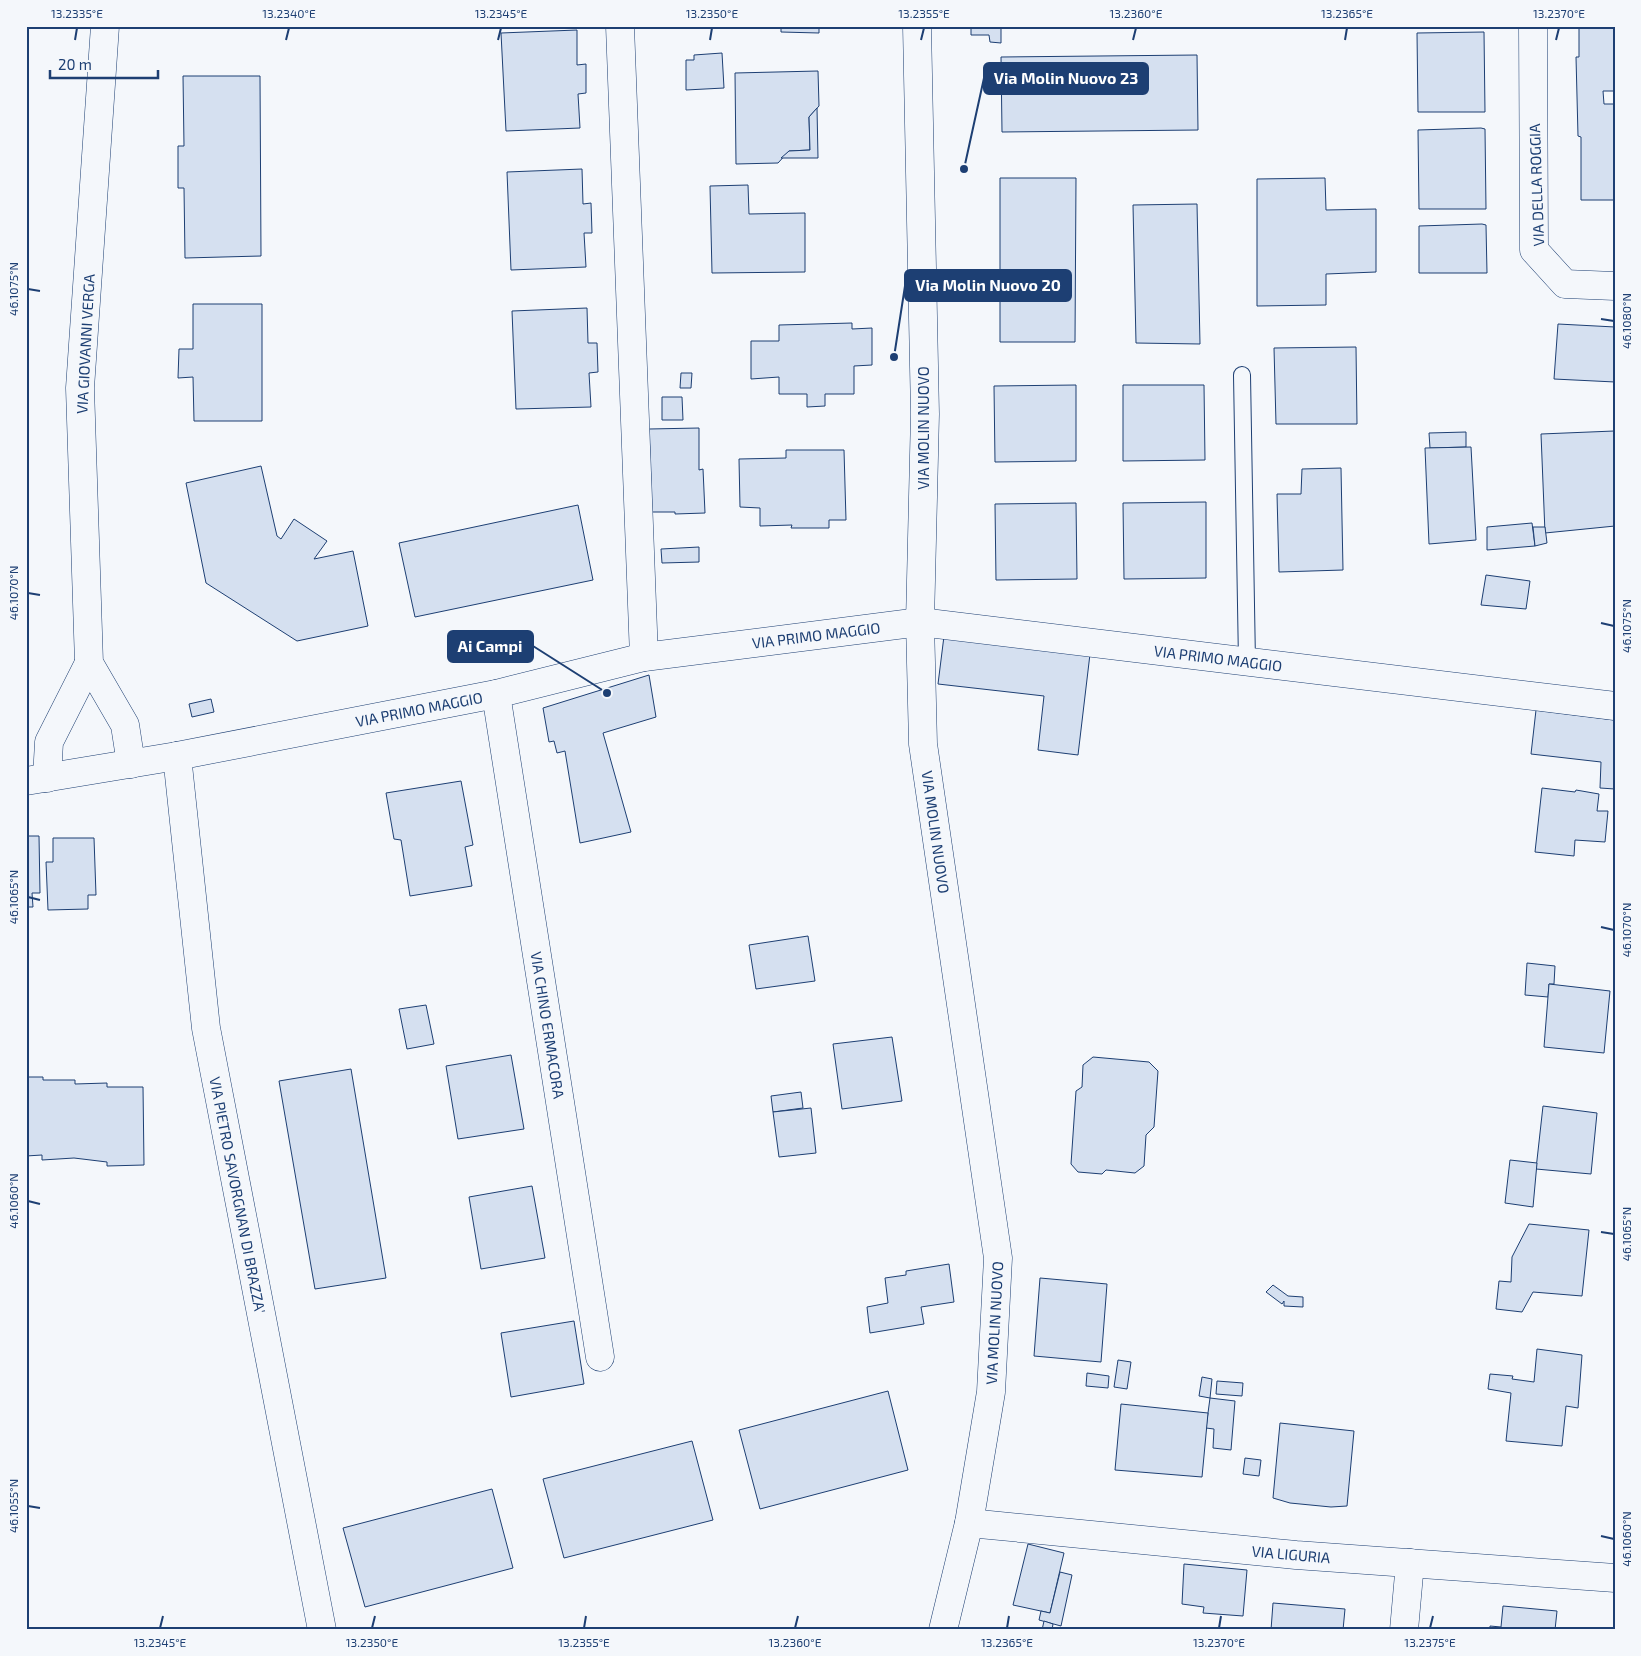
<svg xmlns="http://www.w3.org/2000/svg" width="1641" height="1656" font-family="'Exo 2',sans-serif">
<rect width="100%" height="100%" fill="#f4f7fb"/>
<g fill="#d5e0f0" stroke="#1d3f73">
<path d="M 781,26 L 819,26 L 819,33 L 781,32 Z"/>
<path d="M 971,26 L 1001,26 L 1001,43 L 990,42 L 989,35 L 971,35 Z"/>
<path d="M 1579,26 L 1615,26 L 1615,91 L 1603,91 L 1604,104 L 1615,104 L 1615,200 L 1581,200 L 1581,137 L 1578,136 L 1576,57 L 1579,57 Z"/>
<path d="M 577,30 L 577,65 L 586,64 L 586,93 L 578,94 L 580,128 L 506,131 L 501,33 Z"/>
<path d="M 1484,32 L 1485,112 L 1418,112 L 1417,33 Z"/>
<path d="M 722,53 L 724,88 L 686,90 L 686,60 L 694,60 L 694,55 Z"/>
<path d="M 1197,55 L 1198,130 L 1002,132 L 1001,57 Z"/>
<path d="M 818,71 L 819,106 L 809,117 L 810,150 L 789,151 L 778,163 L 736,164 L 735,73 Z"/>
<path d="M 183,76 L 260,76 L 261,256 L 185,258 L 184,188 L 178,188 L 178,146 L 184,146 Z"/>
<path d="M 817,108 L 818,158 L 781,158 L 789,151 L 810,150 L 809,117 Z"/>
<path d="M 1481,128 L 1485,129 L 1486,209 L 1419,209 L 1418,130 Z"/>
<path d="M 582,169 L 583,204 L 591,203 L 592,233 L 584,233 L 586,267 L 511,270 L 507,172 Z"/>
<path d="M 1000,178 L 1076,178 L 1075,342 L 1000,342 Z"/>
<path d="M 1325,178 L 1326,210 L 1376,209 L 1376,272 L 1326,274 L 1326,305 L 1257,306 L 1257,179 Z"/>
<path d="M 748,185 L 749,214 L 805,213 L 805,272 L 712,273 L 710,186 Z"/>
<path d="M 1197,204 L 1200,344 L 1136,343 L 1133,205 Z"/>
<path d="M 1482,224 L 1486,225 L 1487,273 L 1419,273 L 1419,226 Z"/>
<path d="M 193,304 L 262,304 L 262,421 L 194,421 L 193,377 L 178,378 L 179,349 L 193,349 Z"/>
<path d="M 587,308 L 588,343 L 597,343 L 598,372 L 589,373 L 591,407 L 516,409 L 512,311 Z"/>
<path d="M 852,323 L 852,329 L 872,328 L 872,365 L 854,366 L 854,394 L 825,394 L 825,406 L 807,407 L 807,394 L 779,394 L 779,377 L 751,379 L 751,341 L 779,341 L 779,325 Z"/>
<path d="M 1558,324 L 1615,327 L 1615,382 L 1554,379 Z"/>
<path d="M 1356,347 L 1357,424 L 1276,424 L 1274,348 Z"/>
<path d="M 681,373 L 692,373 L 691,388 L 680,388 Z"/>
<path d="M 1076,385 L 1076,461 L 995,462 L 994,386 Z"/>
<path d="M 1123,385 L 1204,385 L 1205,460 L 1123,461 Z"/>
<path d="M 662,397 L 682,397 L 683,420 L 662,420 Z"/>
<path d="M 699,428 L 699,470 L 703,469 L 705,513 L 675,514 L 675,512 L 652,512 L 649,429 Z"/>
<path d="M 1614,431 L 1615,526 L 1545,533 L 1541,434 Z"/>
<path d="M 1466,432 L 1466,447 L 1430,448 L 1429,433 Z"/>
<path d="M 1471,447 L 1476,540 L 1429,544 L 1425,448 Z"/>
<path d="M 786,450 L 844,450 L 846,520 L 829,520 L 829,528 L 791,528 L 792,525 L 760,526 L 760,508 L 740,507 L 739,459 L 786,458 Z"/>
<path d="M 261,466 L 277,536 L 281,539 L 294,519 L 327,541 L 314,559 L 353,551 L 368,626 L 297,641 L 206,583 L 186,483 Z"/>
<path d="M 1341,468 L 1343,570 L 1279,572 L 1277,494 L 1301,494 L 1302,469 Z"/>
<path d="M 1206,502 L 1206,578 L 1124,579 L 1123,503 Z"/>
<path d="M 1076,503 L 1077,579 L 996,580 L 995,504 Z"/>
<path d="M 578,505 L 593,580 L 415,617 L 399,543 Z"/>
<path d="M 1532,523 L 1535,546 L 1487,550 L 1487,527 Z"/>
<path d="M 1533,527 L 1545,527 L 1547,543 L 1535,546 Z"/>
<path d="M 699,547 L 699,562 L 662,563 L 661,549 Z"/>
<path d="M 1486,575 L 1530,581 L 1526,609 L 1481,605 Z"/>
<path d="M 944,636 L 1090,654 L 1078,755 L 1038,750 L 1044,696 L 938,684 Z"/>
<path d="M 649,675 L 656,717 L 603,733 L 631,832 L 580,843 L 565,751 L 557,753 L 554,741 L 549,742 L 543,708 Z"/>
<path d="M 211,699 L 214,712 L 192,717 L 189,704 Z"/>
<path d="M 1536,710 L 1615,720 L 1615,789 L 1600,788 L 1601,762 L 1531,754 Z"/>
<path d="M 461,781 L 473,845 L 465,847 L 472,886 L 410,896 L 401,840 L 394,839 L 386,793 Z"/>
<path d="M 1542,788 L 1575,792 L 1576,790 L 1599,794 L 1597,811 L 1608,811 L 1605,842 L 1575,840 L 1574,856 L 1535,852 Z"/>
<path d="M 26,836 L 39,836 L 40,893 L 32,893 L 33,907 L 26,907 Z"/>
<path d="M 53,838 L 94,838 L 96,895 L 88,895 L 88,909 L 48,910 L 46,862 L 53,862 Z"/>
<path d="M 808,936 L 815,981 L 756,989 L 749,945 Z"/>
<path d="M 1527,963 L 1555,966 L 1554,984 L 1549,984 L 1548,997 L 1525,995 Z"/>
<path d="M 1549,984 L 1610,991 L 1604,1053 L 1544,1047 Z"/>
<path d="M 426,1005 L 434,1044 L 407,1049 L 399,1009 Z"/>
<path d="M 892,1037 L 902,1101 L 842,1109 L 833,1044 Z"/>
<path d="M 511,1055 L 524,1129 L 458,1139 L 446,1066 Z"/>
<path d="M 1093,1057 L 1149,1062 L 1158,1071 L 1154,1127 L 1146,1135 L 1144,1166 L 1135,1173 L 1106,1170 L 1102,1174 L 1078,1172 L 1071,1164 L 1076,1091 L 1082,1087 L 1083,1065 Z"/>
<path d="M 351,1069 L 386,1278 L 315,1289 L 279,1081 Z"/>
<path d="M 26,1077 L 43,1077 L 43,1080 L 75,1080 L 75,1084 L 107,1083 L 107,1087 L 143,1087 L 144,1165 L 107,1166 L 107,1162 L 74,1158 L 42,1160 L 42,1155 L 26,1156 Z"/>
<path d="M 801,1092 L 803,1108 L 773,1112 L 771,1096 Z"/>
<path d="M 1543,1106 L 1597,1113 L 1591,1174 L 1536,1169 Z"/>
<path d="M 811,1108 L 816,1153 L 779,1157 L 773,1112 Z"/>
<path d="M 1510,1160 L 1537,1163 L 1533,1207 L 1505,1203 Z"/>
<path d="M 532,1186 L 545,1258 L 481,1269 L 469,1197 Z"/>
<path d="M 1529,1224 L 1589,1230 L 1582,1296 L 1533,1292 L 1522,1312 L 1496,1309 L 1499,1281 L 1511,1282 L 1512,1257 Z"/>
<path d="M 949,1264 L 954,1302 L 921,1307 L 924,1324 L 870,1333 L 867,1307 L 888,1303 L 885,1278 L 906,1275 L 906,1271 Z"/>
<path d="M 1040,1278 L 1107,1284 L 1101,1362 L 1034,1356 Z"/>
<path d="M 1273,1285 L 1288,1296 L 1303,1297 L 1303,1307 L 1284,1306 L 1284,1301 L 1282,1304 L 1266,1292 Z"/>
<path d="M 574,1321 L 584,1384 L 511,1397 L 501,1333 Z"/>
<path d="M 1537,1349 L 1582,1355 L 1578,1408 L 1566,1406 L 1562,1446 L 1506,1441 L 1511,1393 L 1488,1389 L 1490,1374 L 1513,1376 L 1512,1379 L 1534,1382 Z"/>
<path d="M 1118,1360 L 1131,1362 L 1127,1389 L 1114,1387 Z"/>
<path d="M 1087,1373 L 1109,1376 L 1108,1388 L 1086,1386 Z"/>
<path d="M 1202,1377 L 1212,1379 L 1210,1398 L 1199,1396 Z"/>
<path d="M 1217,1381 L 1243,1383 L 1242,1396 L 1216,1394 Z"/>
<path d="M 888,1391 L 908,1470 L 760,1509 L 739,1430 Z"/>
<path d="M 1210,1398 L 1235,1401 L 1231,1450 L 1213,1448 L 1214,1429 L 1206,1428 Z"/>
<path d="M 1121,1404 L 1208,1413 L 1202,1477 L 1115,1470 Z"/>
<path d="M 1280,1423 L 1354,1431 L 1347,1506 L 1331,1507 L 1290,1503 L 1273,1498 Z"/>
<path d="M 692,1441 L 713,1520 L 564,1558 L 543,1479 Z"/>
<path d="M 1245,1458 L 1261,1460 L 1259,1476 L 1243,1474 Z"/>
<path d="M 492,1489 L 513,1568 L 365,1607 L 343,1528 Z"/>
<path d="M 1028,1544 L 1064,1553 L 1050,1613 L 1013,1605 Z"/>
<path d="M 1184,1564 L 1247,1570 L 1243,1616 L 1203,1613 L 1204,1607 L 1182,1604 Z"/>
<path d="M 1060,1572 L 1072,1575 L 1061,1626 L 1039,1620 L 1041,1611 L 1050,1613 Z"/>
<path d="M 1273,1603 L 1345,1609 L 1343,1630 L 1271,1630 Z"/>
<path d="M 1503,1606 L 1557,1611 L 1555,1630 L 1490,1630 L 1490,1626 L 1501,1627 Z"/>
<path d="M 1044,1621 L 1053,1624 L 1052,1630 L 1042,1630 Z"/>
</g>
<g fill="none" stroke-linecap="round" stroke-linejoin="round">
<defs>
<path id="lane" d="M 1242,375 L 1247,662"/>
<g id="street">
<path d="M 105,26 L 80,388 L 89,663 L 125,725 L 131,764"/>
<path d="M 620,26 L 644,657"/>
<path d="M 1533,26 L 1534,250 L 1565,284 L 1615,286"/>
<path d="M 496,694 L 600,1357"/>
<path d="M 177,756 L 206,1028 L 322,1630"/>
<path d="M 47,778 L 49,742 L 89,663"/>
<path d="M 26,781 L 177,756 L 496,694 L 644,657 L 920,622 L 1615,706"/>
<path d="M 969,1523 L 1296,1555 L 1615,1578"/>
<path d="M 1404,1630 L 1410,1563"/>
</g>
<path id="secondary" d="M 917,26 L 925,414 L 920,622 L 923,744 L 998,1258 L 991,1392 L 969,1523 L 943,1630"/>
</defs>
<use href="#lane" stroke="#1d3f73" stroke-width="18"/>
<use href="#street" stroke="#1d3f73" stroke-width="29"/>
<use href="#secondary" stroke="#1d3f73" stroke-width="29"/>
<use href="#lane" stroke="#f4f7fb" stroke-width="16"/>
<use href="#street" stroke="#f4f7fb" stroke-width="28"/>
<use href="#secondary" stroke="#f4f7fb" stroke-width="28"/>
</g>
<path fill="none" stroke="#1d3f73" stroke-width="2" d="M 75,40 L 77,28M 286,40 L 289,28M 498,40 L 501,28M 710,40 L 712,28M 921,40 L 924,28M 1133,40 L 1136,28M 1345,40 L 1347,28M 1556,40 L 1559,28M 28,289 L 40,291M 1601,319 L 1614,321M 28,593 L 40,595M 1601,623 L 1614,626M 28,897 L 40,900M 1601,927 L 1614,930M 28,1201 L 40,1204M 1601,1232 L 1614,1234M 28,1506 L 40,1508M 1601,1536 L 1614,1539M 160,1628 L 163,1616M 372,1628 L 375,1616M 584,1628 L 586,1616M 795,1628 L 798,1616M 1007,1628 L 1009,1616M 1219,1628 L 1221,1616M 1430,1628 L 1433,1616"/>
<g text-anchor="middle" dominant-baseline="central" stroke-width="4" stroke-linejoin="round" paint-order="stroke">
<g font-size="15" fill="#1d3f73" stroke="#f4f7fb">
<text transform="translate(1536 185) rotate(-92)">VIA DELLA ROGGIA</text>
<text transform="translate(85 344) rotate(-87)">VIA GIOVANNI VERGA</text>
<text transform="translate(923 428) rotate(-90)">VIA MOLIN NUOVO</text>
<text transform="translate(816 635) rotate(-7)">VIA PRIMO MAGGIO</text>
<text transform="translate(1218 658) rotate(7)">VIA PRIMO MAGGIO</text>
<text transform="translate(419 709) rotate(-11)">VIA PRIMO MAGGIO</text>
<text transform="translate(936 832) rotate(82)">VIA MOLIN NUOVO</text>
<text transform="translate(548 1025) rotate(81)">VIA CHINO ERMACORA</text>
<text transform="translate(238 1195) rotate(79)">VIA PIETRO SAVORGNAN DI BRAZZA'</text>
<text transform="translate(994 1323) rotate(-87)">VIA MOLIN NUOVO</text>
<text transform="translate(1291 1554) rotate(5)">VIA LIGURIA</text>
</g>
</g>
<path fill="none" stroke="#1d3f73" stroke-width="2" d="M964 169L984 78M894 357L905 286M607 693L533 646"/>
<g fill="#1d3f73" stroke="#f4f7fb" stroke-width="2">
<circle cx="964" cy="169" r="5"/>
<circle cx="894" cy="357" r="5"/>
<circle cx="607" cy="693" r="5"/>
</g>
<g fill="#1d3f73" stroke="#1d3f73" stroke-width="2">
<rect x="984" y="63" width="164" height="31" rx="5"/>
<rect x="905" y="270" width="166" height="31" rx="5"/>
<rect x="448" y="631" width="85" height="31" rx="5"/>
</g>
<g font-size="16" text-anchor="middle" font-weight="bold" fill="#fff">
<text x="1066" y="84">Via Molin Nuovo 23</text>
<text x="988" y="291">Via Molin Nuovo 20</text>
<text x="490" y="652">Ai Campi</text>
</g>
<rect width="1641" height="1656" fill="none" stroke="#f4f7fb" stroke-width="55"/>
<path d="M50 70v8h108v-8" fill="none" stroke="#1d3f73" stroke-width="2.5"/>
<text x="58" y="70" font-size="15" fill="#1d3f73" stroke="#f4f7fb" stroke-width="4" paint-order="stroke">20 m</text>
<rect x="28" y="28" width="1586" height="1600" fill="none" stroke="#1d3f73" stroke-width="2"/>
<g font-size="12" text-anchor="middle" fill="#1d3f73">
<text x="77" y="18">13.2335°E</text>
<text x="289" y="18">13.2340°E</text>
<text x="501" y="18">13.2345°E</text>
<text x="712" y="18">13.2350°E</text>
<text x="924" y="18">13.2355°E</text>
<text x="1136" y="18">13.2360°E</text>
<text x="1347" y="18">13.2365°E</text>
<text x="1559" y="18">13.2370°E</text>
<text transform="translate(14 289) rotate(-90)" y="4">46.1075°N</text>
<text transform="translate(1627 321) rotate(-90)" y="4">46.1080°N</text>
<text transform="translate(14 593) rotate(-90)" y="4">46.1070°N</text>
<text transform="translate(1627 626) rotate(-90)" y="4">46.1075°N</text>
<text transform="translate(14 897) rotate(-90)" y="4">46.1065°N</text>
<text transform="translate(1627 930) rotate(-90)" y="4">46.1070°N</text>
<text transform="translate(14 1201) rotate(-90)" y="4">46.1060°N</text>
<text transform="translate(1627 1234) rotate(-90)" y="4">46.1065°N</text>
<text transform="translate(14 1506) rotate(-90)" y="4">46.1055°N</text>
<text transform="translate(1627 1539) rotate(-90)" y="4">46.1060°N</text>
<text x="160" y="1647">13.2345°E</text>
<text x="372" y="1647">13.2350°E</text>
<text x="584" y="1647">13.2355°E</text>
<text x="795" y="1647">13.2360°E</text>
<text x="1007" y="1647">13.2365°E</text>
<text x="1219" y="1647">13.2370°E</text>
<text x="1430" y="1647">13.2375°E</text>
</g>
</svg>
